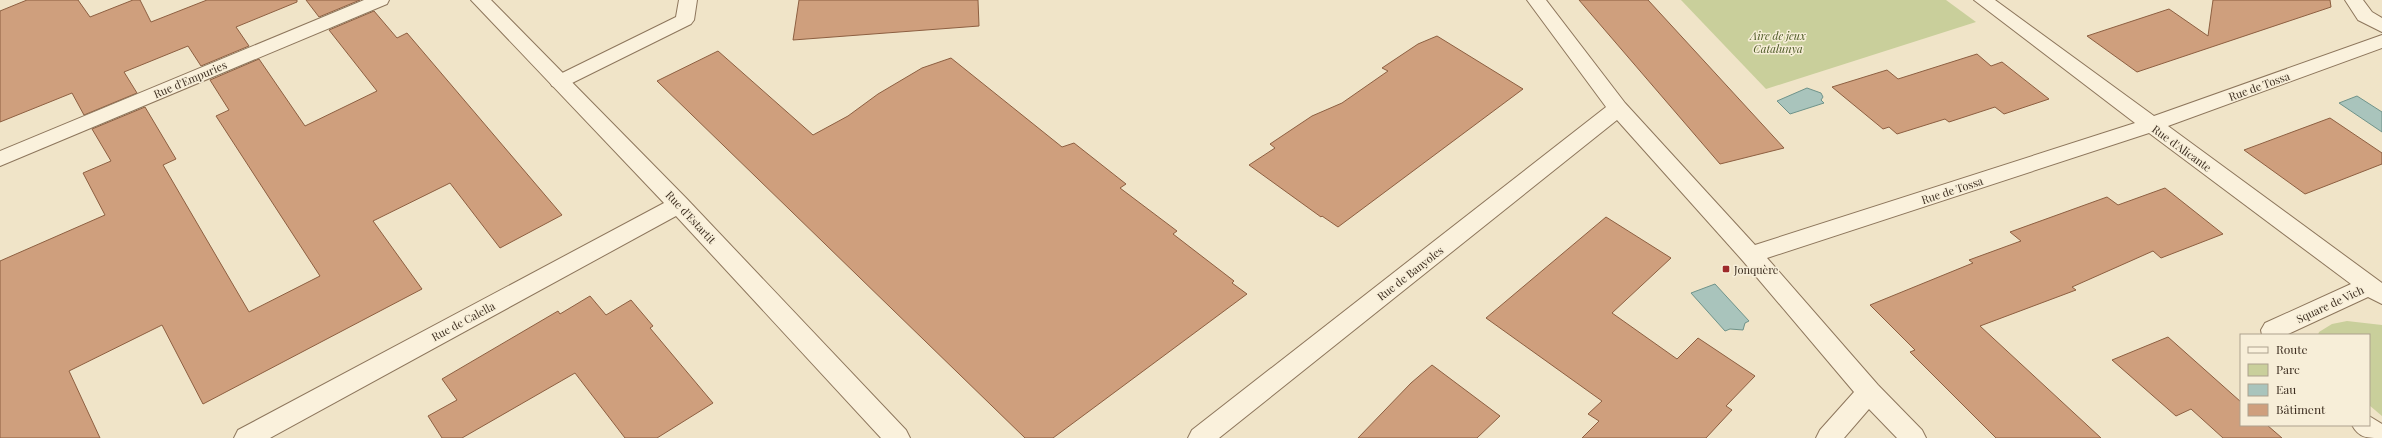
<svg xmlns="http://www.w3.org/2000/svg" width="2382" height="438" font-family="'Playfair Display',serif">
<rect width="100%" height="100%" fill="#f0e4c8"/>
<g fill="#c9cf9b">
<path d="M 1681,0 L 1946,0 L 1976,22 L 1766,89 Z"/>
<path d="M 2347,321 L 2382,325 L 2382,416 L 2369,405 L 2369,335 L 2318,335 L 2319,332 L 2332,324 Z"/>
</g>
<g fill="#a9c4bc" stroke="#6f938a">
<path d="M 1807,88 L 1821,93 L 1823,97 L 1821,100 L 1824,103 L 1790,114 L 1777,101 Z"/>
<path d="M 2357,96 L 2382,112 L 2382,132 L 2339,103 Z"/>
<path d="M 1715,284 L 1749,321 L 1745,323 L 1743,330 L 1730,329 L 1725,331 L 1691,293 Z"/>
</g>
<g fill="#cf9f7d" stroke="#8d5f41">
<path d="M 27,0 L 78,0 L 90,17 L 133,0 L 140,0 L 151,22 L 207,0 L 297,0 L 297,2 L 236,27 L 249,46 L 201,66 L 188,46 L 124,72 L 137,93 L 84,115 L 72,93 L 0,122 L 0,11 Z"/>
<path d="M 306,0 L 360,0 L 319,17 Z"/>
<path d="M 799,0 L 978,0 L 979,26 L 793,40 Z"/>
<path d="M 1579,0 L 1648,0 L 1784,148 L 1720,164 Z"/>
<path d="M 2213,0 L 2330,0 L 2331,7 L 2137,72 L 2087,36 L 2169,9 L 2208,36 Z"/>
<path d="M 374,11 L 397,38 L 407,33 L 562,215 L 500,248 L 450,183 L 373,221 L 422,289 L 203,404 L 162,325 L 69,371 L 100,438 L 0,438 L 0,261 L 105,215 L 83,173 L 111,161 L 92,129 L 145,107 L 176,159 L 163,165 L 249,312 L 320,276 L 216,116 L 229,110 L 210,80 L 259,59 L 305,126 L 377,91 L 329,30 Z"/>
<path d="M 1437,36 L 1523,89 L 1338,227 L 1322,216 L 1321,217 L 1249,165 L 1275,148 L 1270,144 L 1312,116 L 1342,103 L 1388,71 L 1382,68 L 1418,44 Z"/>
<path d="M 718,51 L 813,135 L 848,116 L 878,94 L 922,68 L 951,58 L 1062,147 L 1074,143 L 1126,184 L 1120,188 L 1177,231 L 1173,234 L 1234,281 L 1232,283 L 1247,294 L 1053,438 L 1025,438 L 657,81 Z"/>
<path d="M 1977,54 L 1991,66 L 2002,62 L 2049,99 L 2004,114 L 1995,107 L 1949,122 L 1945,119 L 1897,134 L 1889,127 L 1883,129 L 1832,87 L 1887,70 L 1898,79 Z"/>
<path d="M 2330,118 L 2382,153 L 2382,164 L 2305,194 L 2244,150 Z"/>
<path d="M 2165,188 L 2223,234 L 2161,258 L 2153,251 L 2072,287 L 2076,290 L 1980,326 L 2101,438 L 1996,438 L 1910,352 L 1915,350 L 1870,305 L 1973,263 L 1969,260 L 2021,241 L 2010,232 L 2107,197 L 2118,205 Z"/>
<path d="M 1606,217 L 1671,258 L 1612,313 L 1677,359 L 1698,338 L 1755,376 L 1726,406 L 1732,410 L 1706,438 L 1582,438 L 1599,421 L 1588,414 L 1602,401 L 1486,318 Z"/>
<path d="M 590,296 L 606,315 L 631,300 L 653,326 L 650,328 L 713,403 L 657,438 L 625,438 L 575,373 L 462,438 L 442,438 L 428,416 L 457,400 L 442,379 L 558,311 L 560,314 Z"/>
<path d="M 2168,337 L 2241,402 L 2241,425 L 2267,425 L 2282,438 L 2223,438 L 2191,409 L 2176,416 L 2112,360 Z"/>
<path d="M 1432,365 L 1500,416 L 1477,438 L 1358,438 L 1411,383 Z"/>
</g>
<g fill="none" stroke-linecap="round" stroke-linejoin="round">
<defs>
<path id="service" d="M 679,0 L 697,0 L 694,20 L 691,24 L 566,86 L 559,88 L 552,86 L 550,82 L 552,78 L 676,17 Z"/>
<g id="minor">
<path d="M 364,0 L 389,0 L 387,4 L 0,166 L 0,151 Z"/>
<path d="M 471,0 L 491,0 L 687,199 L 906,430 L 910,438 L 881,438 L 676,216 L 270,438 L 234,438 L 238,430 L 664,203 Z"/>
<path d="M 1527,0 L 1546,0 L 1625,103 L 1755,245 L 2135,123 L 1974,0 L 1995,0 L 2154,116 L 2382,35 L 2382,48 L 2168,126 L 2382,283 L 2382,304 L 2368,297 L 2286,335 L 2262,335 L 2261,330 L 2265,323 L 2351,284 L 2149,133 L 1767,258 L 1878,385 L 1922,430 L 1926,438 L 1897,438 L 1869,409 L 1844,438 L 1816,438 L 1820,430 L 1854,392 L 1743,261 L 1617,120 L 1219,438 L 1188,438 L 1192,430 L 1606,107 Z"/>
<path d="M 2345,0 L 2363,0 L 2372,12 L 2382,18 L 2382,32 L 2358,20 Z"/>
<path d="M 2369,416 L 2382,424 L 2382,438 C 2367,438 2359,438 2352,425 L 2369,425 Z"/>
</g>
</defs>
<use href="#service" stroke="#8d765c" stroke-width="2"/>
<use href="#minor" stroke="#8d765c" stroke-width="2"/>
<use href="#service" fill="#faf1dc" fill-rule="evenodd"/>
<use href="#minor" fill="#faf1dc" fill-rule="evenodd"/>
</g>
<rect fill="#9e2a2b" stroke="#f7eed8" stroke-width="1.5" x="1722" y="265" width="8" height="8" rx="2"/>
<g text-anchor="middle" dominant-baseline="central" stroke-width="3" stroke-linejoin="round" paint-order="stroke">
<g font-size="11" font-style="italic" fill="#4d5a26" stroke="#f7eed8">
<text x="1778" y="35">Aire de jeux<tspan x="1778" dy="13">Catalunya</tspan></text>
</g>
<g font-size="11" fill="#3d2e20" stroke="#f7eed8">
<text transform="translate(190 79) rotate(-23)">Rue d'Empuries</text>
<text transform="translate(2259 86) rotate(-20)">Rue de Tossa</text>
<text transform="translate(2182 148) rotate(36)">Rue d'Alicante</text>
<text transform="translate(1952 190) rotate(-18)">Rue de Tossa</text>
<text transform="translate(691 217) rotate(47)">Rue d'Estartit</text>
<text transform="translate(1410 273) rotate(-38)">Rue de Banyoles</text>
<text transform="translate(2330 304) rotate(-25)">Square de Vich</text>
<text transform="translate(463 321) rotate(-28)">Rue de Calella</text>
</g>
<g font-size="11" fill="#3d2e20" stroke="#f7eed8" text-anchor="start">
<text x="1734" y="269">Jonquère</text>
</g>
</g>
<rect x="2240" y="334" width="130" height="92" fill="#f7eed8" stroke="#ada18e"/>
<rect x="2248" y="347" width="20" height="6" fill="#faf1dc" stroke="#ada18e"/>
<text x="2276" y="354" font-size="12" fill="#3d2e20">Route</text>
<rect x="2248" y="364" width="20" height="12" fill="#c9cf9b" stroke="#ada18e"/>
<text x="2276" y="374" font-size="12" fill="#3d2e20">Parc</text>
<rect x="2248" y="384" width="20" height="12" fill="#a9c4bc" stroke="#ada18e"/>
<text x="2276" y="394" font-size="12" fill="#3d2e20">Eau</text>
<rect x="2248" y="404" width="20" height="12" fill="#cf9f7d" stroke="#ada18e"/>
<text x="2276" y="414" font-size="12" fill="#3d2e20">Bâtiment</text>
</svg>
